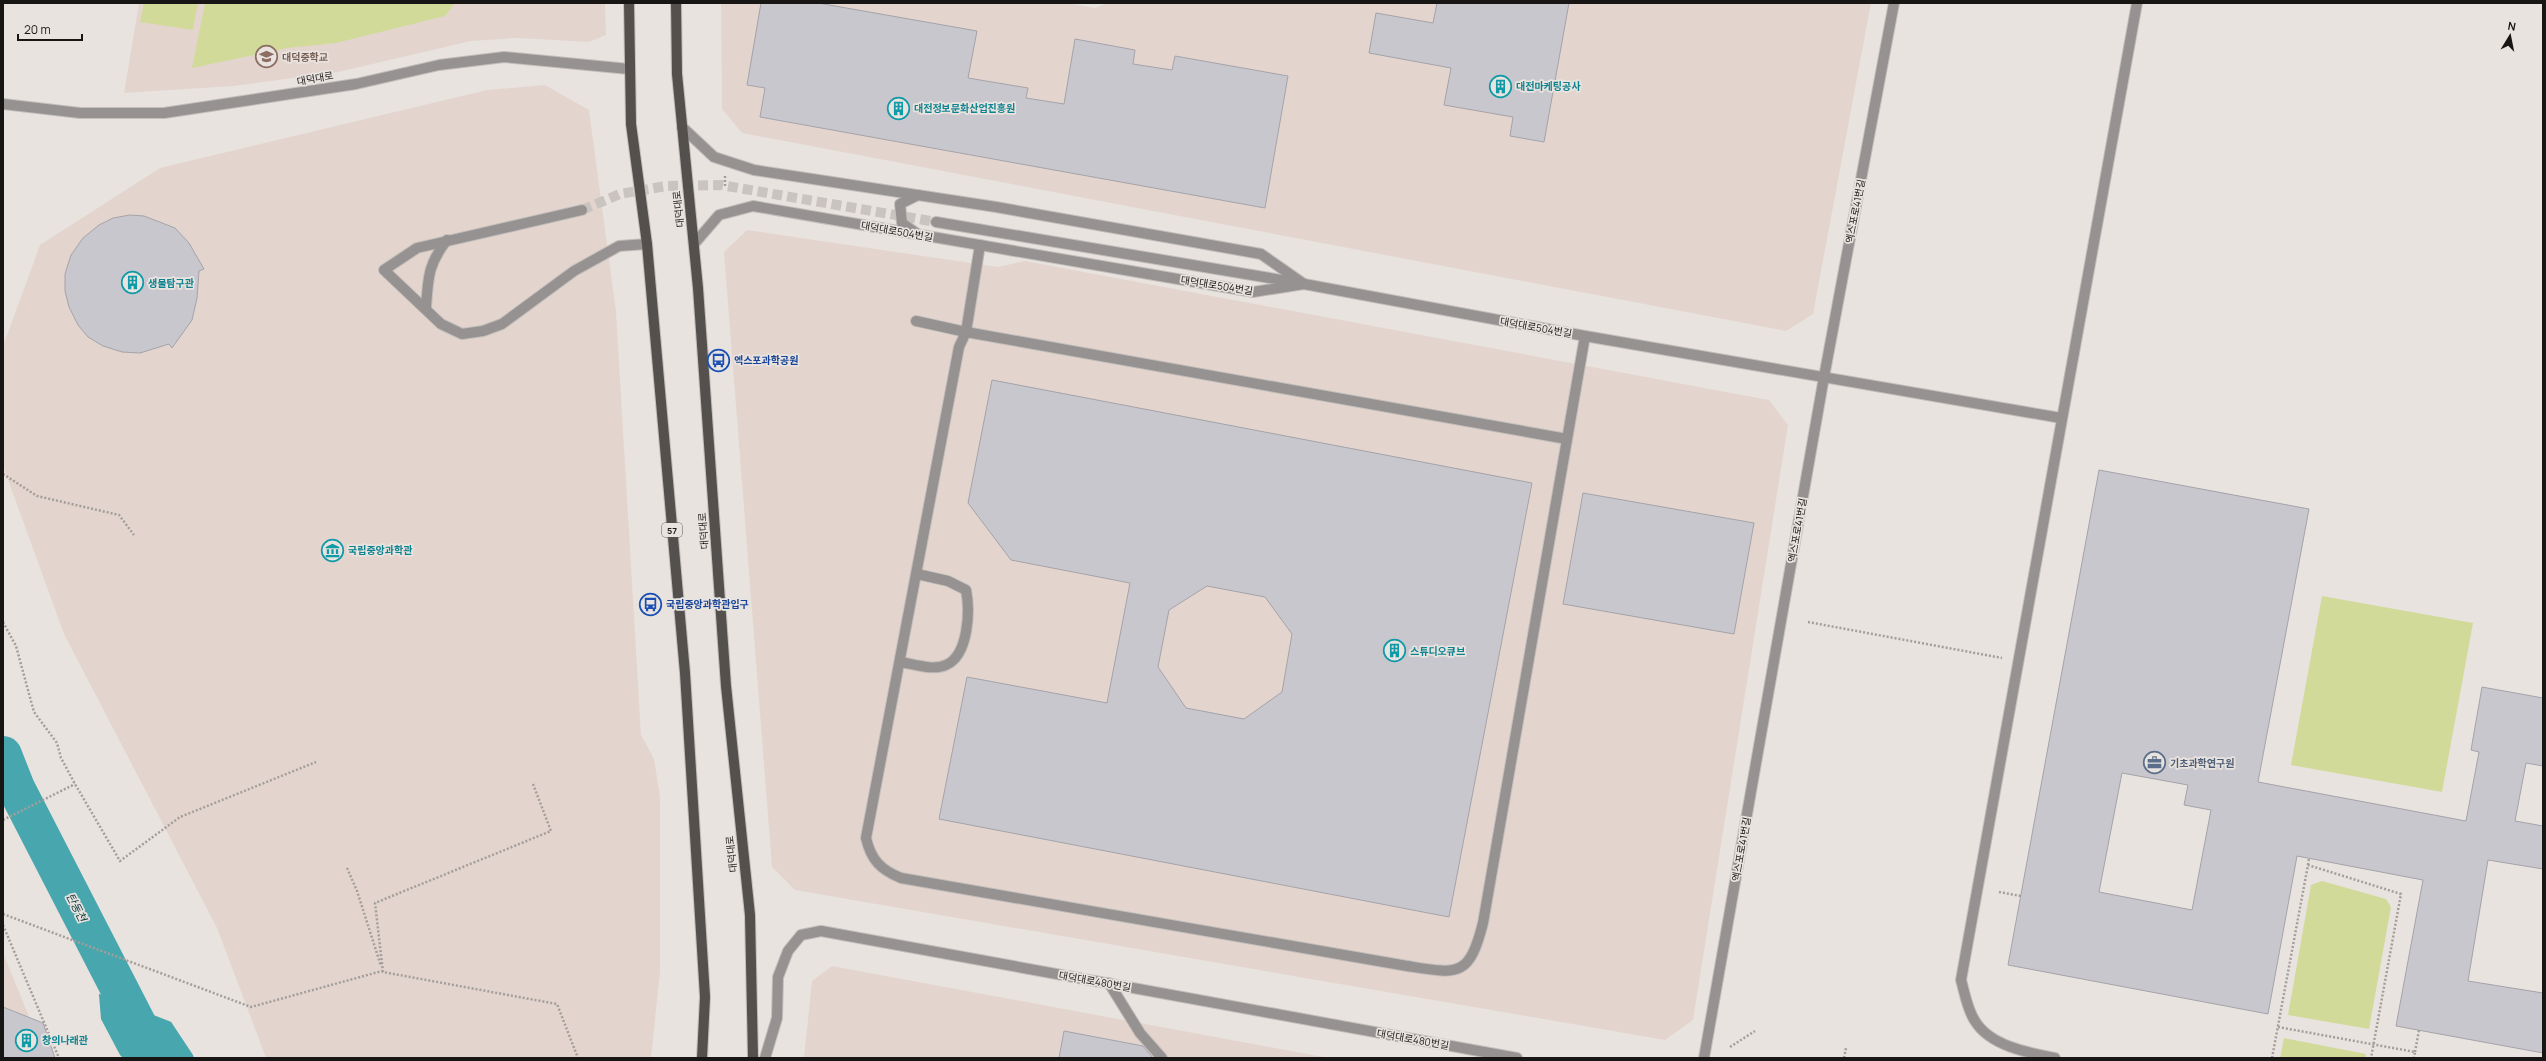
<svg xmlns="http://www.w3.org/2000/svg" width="2546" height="1061" font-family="Manrope,'Noto Sans KR',sans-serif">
<rect width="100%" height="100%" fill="#e9e3df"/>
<g fill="#e3d5ce">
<path d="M 139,3 L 605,3 L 606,35 L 589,42 L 517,38 L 471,41 L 338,72 L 234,86 L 124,93 Z"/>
<path d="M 721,3 L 1067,3 L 1095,8 L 1107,3 L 1871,3 L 1813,314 L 1786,331 L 742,133 L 722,109 Z"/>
<path d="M 545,85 L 589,110 L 616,312 L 641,735 L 654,759 L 660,796 L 660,972 L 651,1058 L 266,1058 L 217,928 L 64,634 L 3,466 L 3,346 L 40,245 L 160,168 L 487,90 Z"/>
<path d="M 747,230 L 998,267 L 1025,261 L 1769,400 L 1788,425 L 1693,1020 L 1665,1040 L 795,890 L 772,867 L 724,252 Z"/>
<path d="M 3,953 L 46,1058 L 3,1058 Z"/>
<path d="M 832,966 L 1329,1058 L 804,1058 L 812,981 Z"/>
</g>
<g fill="#d1da99">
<path d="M 144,3 L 198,3 L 193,30 L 140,22 Z"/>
<path d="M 205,3 L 455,3 L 445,16 L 336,43 L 287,48 L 192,68 Z"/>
<path d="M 2322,596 L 2473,623 L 2442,792 L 2291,765 Z"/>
<path d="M 2322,881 L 2386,899 L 2391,907 L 2369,1029 L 2288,1015 L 2311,885 Z"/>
<path d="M 2284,1038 L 2366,1054 L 2365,1058 L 2280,1058 Z"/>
</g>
<path fill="#48a7ae" d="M 144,981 L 193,1055 L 194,1058 L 123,1058 L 120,1055 L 101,1019 L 98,983 Z"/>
<path fill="#e9e3df" d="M 145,980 L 174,1023 L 97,993 L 97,981 Z"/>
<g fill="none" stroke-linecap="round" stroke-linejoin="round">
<path stroke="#48a7ae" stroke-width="38" d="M 3,755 L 16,788 L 155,1058"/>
</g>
<g fill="#c8c7cd" stroke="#a4a3a9" fill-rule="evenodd">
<path d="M 761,3 L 818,3 L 977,31 L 968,78 L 1028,88 L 1026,98 L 1064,104 L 1075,39 L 1135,50 L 1133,64 L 1172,70 L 1175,56 L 1288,76 L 1265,208 L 760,117 L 765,88 L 747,85 Z"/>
<path d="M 1437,3 L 1569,3 L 1544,142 L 1510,136 L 1513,117 L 1444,105 L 1451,68 L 1369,53 L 1376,13 L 1433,23 Z"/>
<path d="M 130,215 L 144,216 L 175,228 L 189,243 L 204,269 L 199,271 L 197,298 L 192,320 L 172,348 L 169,344 L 140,353 L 122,352 L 103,346 L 88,337 L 78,325 L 69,307 L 65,291 L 65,274 L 71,255 L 83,238 L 99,225 L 113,218 Z"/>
<path d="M 992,380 L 1532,483 L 1449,917 L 939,819 L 967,677 L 1107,703 L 1130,583 L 1011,560 L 968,503 ZM 1207,586 L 1265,597 L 1292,634 L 1282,692 L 1244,719 L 1186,708 L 1158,667 L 1169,610 Z"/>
<path d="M 2099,470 L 2309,509 L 2258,782 L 2466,821 L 2479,752 L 2471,750 L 2482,687 L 2543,698 L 2543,766 L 2526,763 L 2515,821 L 2543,826 L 2543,869 L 2488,860 L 2468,981 L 2543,993 L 2543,1053 L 2396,1026 L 2423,880 L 2297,856 L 2268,1014 L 2008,965 ZM 2122,773 L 2188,785 L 2184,805 L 2211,810 L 2192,910 L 2099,892 Z"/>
<path d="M 1583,493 L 1754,523 L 1734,634 L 1563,604 Z"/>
<path d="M 3,1007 L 43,1023 L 55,1058 L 3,1058 Z"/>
<path d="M 1064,1031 L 1143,1046 L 1153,1058 L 1059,1058 Z"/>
</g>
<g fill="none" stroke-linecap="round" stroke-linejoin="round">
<path stroke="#cac4c1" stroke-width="10" stroke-dasharray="10 5" stroke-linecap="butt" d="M 582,210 L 620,194 L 666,186 L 721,185 L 936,222"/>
<defs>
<g id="minor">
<path d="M 3,104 L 80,113 L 164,113 L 356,84 L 439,65 L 504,57 L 629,69"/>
<path d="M 682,127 L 714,157 L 754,170 L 996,207 L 1261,254 L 1304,284"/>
<path d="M 582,210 L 417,248 L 384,270 L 441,324 L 462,334 L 483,331 L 502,324 L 574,271 L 619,246 L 647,244"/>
<path d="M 936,222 L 1294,282"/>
<path d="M 916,233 L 902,223 L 900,204 L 918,195"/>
<path d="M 694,244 L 719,215 L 753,206 L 1253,292 L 1304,284 L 1585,336 L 2061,418"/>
<path d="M 426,308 C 428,278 428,264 447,240"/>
<path d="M 916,321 L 966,332 L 980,245"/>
<path d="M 1567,439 L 966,332 L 959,347 L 866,838 C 871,860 881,870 901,878 L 1407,966 C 1458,974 1469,978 1483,923 L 1585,336"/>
<path d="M 900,662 C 913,664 933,671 946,665 C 969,655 970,610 966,590 L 948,581 L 917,574"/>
<path d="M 1109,983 L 1140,1033 L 1162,1058"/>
<path d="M 765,1058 L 777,1018 L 778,977 L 788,951 L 801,935 L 821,931 L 1517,1058"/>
<path d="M 1704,1058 L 1824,377 L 1894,3"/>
<path d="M 2055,1058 C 2029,1053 1990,1046 1975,1021 C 1967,1009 1965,994 1961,980 L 2137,3"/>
</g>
<g id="major">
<path d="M 629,3 L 631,124 L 647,244 L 685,673 L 705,997 L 702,1058"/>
<path d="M 676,3 L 677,74 L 698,288 L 726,686 L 750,915 L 753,1058"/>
</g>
</defs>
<use href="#minor" stroke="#c3bebb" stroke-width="12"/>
<use href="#major" stroke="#c3bebb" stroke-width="12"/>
<g stroke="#a39e9b" stroke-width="2.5" stroke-dasharray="2 2" stroke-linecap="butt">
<path d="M 725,176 L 725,187"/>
<path d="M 3,474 L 37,496 L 119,515 L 134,535"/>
<path d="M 3,622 L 16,646 L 34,712 L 57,743 L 61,758 L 75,784 L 120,861 L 180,817 L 316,762"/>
<path d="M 1808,622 L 2002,658"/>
<path d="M 533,784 L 551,831 L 375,903 L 383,972 L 557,1004 L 578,1058"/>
<path d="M 3,820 L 75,784"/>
<path d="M 2308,865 L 2309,858"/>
<path d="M 347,868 L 357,891 L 381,966"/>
<path d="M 1999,892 L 2021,896"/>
<path d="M 3,914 L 251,1007 L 382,971"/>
<path d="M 3,925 L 59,1058"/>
<path d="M 2278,1027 L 2415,1052 L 2414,1058"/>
<path d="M 1730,1047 L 1755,1031"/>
<path d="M 2415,1052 L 2419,1030"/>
<path d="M 1844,1058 L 1846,1048"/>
<path d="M 2272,1058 L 2308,865 L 2401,894 L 2371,1058"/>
</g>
<use href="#minor" stroke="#959291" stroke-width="10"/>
<use href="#major" stroke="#54504e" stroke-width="10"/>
</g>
<defs>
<symbol id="school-ring" viewBox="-11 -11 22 22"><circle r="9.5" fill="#e9e3df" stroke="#8d6e63" stroke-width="1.5"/><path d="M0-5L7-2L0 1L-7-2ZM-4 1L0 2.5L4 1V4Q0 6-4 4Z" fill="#8d6e63"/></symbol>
<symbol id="building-ring" viewBox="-11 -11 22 22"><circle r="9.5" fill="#e9e3df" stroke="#0f9aa8" stroke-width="1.5"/><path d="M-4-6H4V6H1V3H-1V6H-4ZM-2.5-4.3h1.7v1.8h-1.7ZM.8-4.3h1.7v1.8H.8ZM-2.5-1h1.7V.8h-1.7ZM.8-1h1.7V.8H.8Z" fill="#0f9aa8"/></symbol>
<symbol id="bus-ring" viewBox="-11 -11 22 22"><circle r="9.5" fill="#e9e3df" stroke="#1a4fb4" stroke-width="1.5"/><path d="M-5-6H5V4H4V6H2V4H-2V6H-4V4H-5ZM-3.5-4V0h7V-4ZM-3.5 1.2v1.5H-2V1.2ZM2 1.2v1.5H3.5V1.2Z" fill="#1a4fb4"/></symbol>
<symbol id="museum-ring" viewBox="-11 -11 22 22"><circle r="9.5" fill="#e9e3df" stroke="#0f9aa8" stroke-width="1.5"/><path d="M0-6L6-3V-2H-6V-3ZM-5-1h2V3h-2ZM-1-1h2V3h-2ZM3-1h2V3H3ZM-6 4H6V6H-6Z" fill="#0f9aa8"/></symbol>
<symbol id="office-ring" viewBox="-11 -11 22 22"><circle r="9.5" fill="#e9e3df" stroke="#5c6f8a" stroke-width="1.5"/><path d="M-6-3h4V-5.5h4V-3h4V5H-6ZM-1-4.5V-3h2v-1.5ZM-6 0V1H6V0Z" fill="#5c6f8a"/></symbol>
</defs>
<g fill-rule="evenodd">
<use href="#school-ring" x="254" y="44" width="25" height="25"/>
<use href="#building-ring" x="1488" y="74" width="25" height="25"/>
<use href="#building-ring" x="886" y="96" width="25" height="25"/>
<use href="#building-ring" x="120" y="270" width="25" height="25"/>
<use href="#bus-ring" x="706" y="348" width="25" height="25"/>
<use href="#museum-ring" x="320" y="538" width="25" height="25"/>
<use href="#bus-ring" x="638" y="592" width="25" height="25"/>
<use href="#building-ring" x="1382" y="638" width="25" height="25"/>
<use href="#office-ring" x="2142" y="750" width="25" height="25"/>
<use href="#building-ring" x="14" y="1028" width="25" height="25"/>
</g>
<g text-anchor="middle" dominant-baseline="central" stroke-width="3.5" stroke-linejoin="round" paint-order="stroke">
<rect fill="#e9e3df" stroke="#575452" stroke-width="1" x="662" y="523" width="20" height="14" rx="3"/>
<g font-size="9" font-weight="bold" fill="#181615">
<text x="672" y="530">57</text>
</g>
<g font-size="10" font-weight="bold" fill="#785e54" stroke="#e9e3df" text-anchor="start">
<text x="282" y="57">대덕중학교</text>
</g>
<g font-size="10" fill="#181615" stroke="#e9e3df">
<text transform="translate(315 78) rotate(-10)">대덕대로</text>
<text transform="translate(678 209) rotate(-96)">대덕대로</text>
<text transform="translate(1855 211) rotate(-79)">엑스포로41번길</text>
<text transform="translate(897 231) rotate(10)">대덕대로504번길</text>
<text transform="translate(1217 285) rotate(9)">대덕대로504번길</text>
<text transform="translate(1536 327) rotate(10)">대덕대로504번길</text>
<text transform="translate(1797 530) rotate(-80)">엑스포로41번길</text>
<text transform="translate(703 531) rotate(-94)">대덕대로</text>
<text transform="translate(1741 849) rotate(-80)">엑스포로41번길</text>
<text transform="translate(731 854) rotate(-96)">대덕대로</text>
<text transform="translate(1095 981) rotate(10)">대덕대로480번길</text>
<text transform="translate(1413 1039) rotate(10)">대덕대로480번길</text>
</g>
<g font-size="10" font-weight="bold" fill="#0d838f" stroke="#e9e3df" text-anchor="start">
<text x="1516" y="86">대전마케팅공사</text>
<text x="914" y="108">대전정보문화산업진흥원</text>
<text x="148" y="283">생물탐구관</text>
<text x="348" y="550">국립중앙과학관</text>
<text x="1410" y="651">스튜디오큐브</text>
<text x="42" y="1040">창의나래관</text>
</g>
<g font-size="10" font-weight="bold" fill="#164399" stroke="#e9e3df" text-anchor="start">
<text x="734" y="360">엑스포과학공원</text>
<text x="666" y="604">국립중앙과학관입구</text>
</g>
<g font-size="10" font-weight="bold" fill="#4e5e75" stroke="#e9e3df" text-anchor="start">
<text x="2170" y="763">기초과학연구원</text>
</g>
<g font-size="11" font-style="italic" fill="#053438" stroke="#e9e3df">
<text transform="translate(77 907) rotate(63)">탄동천</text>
</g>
</g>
<rect width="2546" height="1061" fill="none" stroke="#181615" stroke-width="8"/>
<g transform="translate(2510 36) rotate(10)" stroke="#e9e3df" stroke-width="3" paint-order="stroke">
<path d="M0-3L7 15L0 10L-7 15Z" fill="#181615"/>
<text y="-6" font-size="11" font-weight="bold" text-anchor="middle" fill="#181615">N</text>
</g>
<path d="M18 34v6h64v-6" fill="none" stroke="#181615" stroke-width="2"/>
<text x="24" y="34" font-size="12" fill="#181615" stroke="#e9e3df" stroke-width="3" paint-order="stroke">20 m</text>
</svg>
